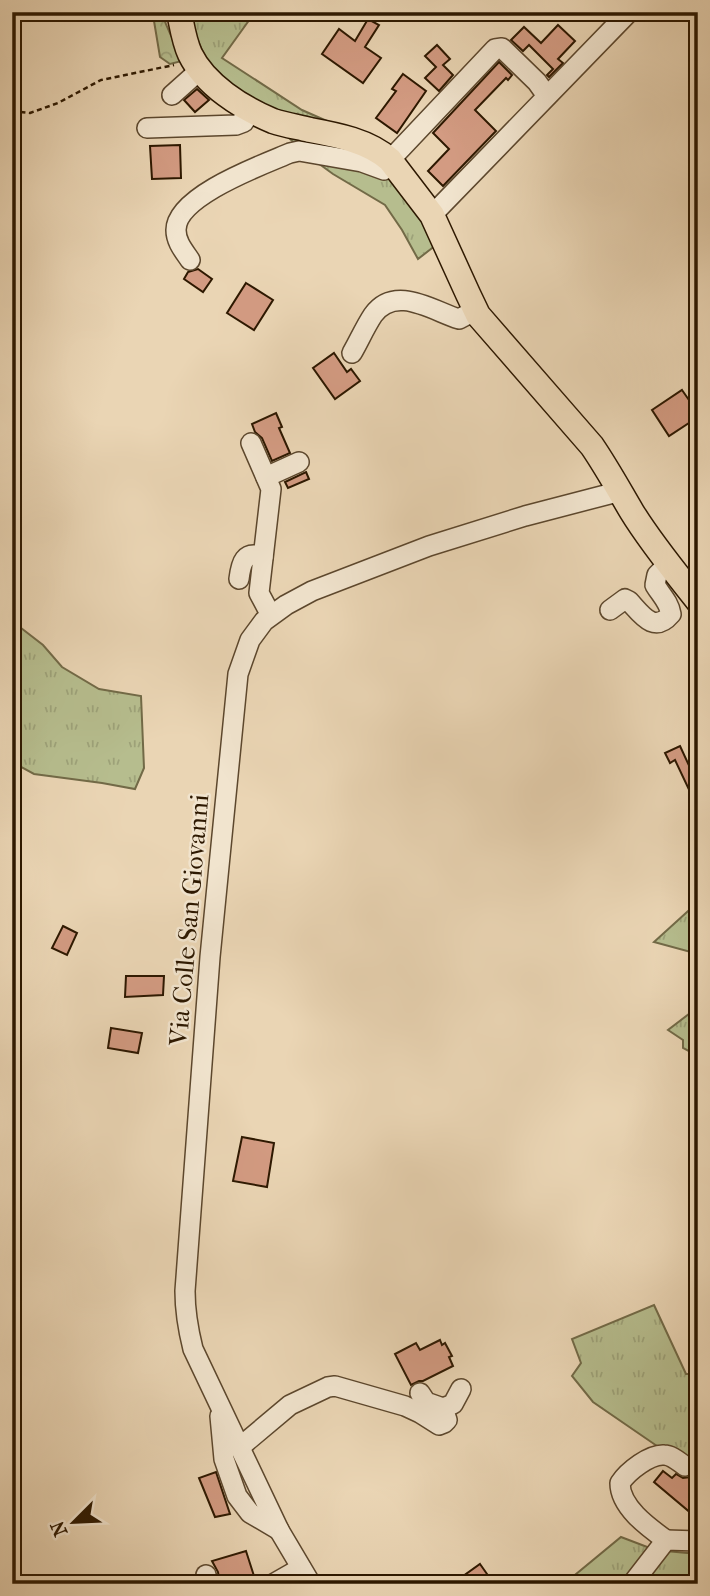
<svg xmlns="http://www.w3.org/2000/svg" width="710" height="1596" font-family="'IM FELL French Canon',serif">
<defs>
<pattern id="grass-tufts" width="24" height="20" patternUnits="userSpaceOnUse" patternTransform="scale(1.75)"><rect width="24" height="20" fill="#b6bd8e"/><path d="M3 7l-1-3M5 7V3M7 7l1-3M15 17l-1-3M17 17v-4M19 17l1-3" fill="none" stroke="#9da279"/></pattern>
<pattern id="forest-crowns" width="20" height="18" patternUnits="userSpaceOnUse" patternTransform="scale(1.75)"><rect width="20" height="18" fill="#b6bd8e"/><path d="M2 6a3 3 0 1 1 6 0M12 15a3 3 0 1 1 6 0" fill="none" stroke="#9da279"/></pattern>
</defs>
<rect width="100%" height="100%" fill="#ead5b4"/>
<filter id="stains"><feTurbulence type="fractalNoise" baseFrequency=".00286" numOctaves="4"/><feColorMatrix values="0 0 0 0 .2 0 0 0 0 .09 0 0 0 0 .02 0 0 0 .5 -.17"/></filter>
<radialGradient id="worn" r=".72"><stop offset=".6" stop-color="#630" stop-opacity="0"/><stop offset="1" stop-color="#630" stop-opacity=".3"/></radialGradient>
<g fill="url(#grass-tufts)" stroke="#726a47" stroke-width="2">
<path d="M 186,12 L 255,12 L 222,58 L 302,110 L 354,133 L 383,151 L 436,245 L 418,259 L 402,230 L 385,205 L 333,174 L 311,158 L 235,89 L 209,67 Z"/>
<path d="M 12,621 L 43,645 L 62,667 L 99,689 L 141,696 L 144,768 L 135,789 L 102,783 L 34,774 L 12,762 Z"/>
<path d="M 698,902 L 698,954 L 654,942 Z"/>
<path d="M 698,1007 L 698,1056 L 683,1048 L 683,1040 L 668,1030 Z"/>
<path d="M 654,1305 L 686,1374 L 698,1374 L 698,1469 L 657,1446 L 593,1402 L 572,1376 L 581,1363 L 572,1339 Z"/>
<path d="M 621,1537 L 655,1550 L 698,1554 L 698,1584 L 564,1584 Z"/>
</g>
<path fill="url(#forest-crowns)" stroke="#726a47" stroke-width="2" d="M 151,12 L 162,12 C 167,31 175,45 186,60 L 170,64 L 160,57 L 154,21 Z"/>
<g fill="#d39b82" stroke="#2d1800" stroke-width="2">
<path d="M 368,19 L 379,25 L 365,47 L 381,58 L 363,83 L 322,54 L 339,29 L 355,41 Z"/>
<path d="M 558,25 L 575,41 L 558,59 L 563,63 L 549,77 L 547,75 L 553,69 L 529,45 L 523,51 L 511,40 L 524,27 L 541,43 Z"/>
<path d="M 437,45 L 450,59 L 443,65 L 453,75 L 439,91 L 425,78 L 436,67 L 425,56 Z"/>
<path d="M 499,62 L 512,75 L 508,80 L 506,78 L 475,110 L 496,131 L 443,186 L 428,171 L 449,149 L 433,133 Z"/>
<path d="M 403,74 L 426,91 L 397,133 L 376,118 L 396,91 L 392,89 Z"/>
<path d="M 197,89 L 209,100 L 195,112 L 184,100 Z"/>
<path d="M 180,145 L 181,178 L 152,179 L 150,146 Z"/>
<path d="M 198,269 L 212,279 L 203,292 L 184,279 L 188,272 Z"/>
<path d="M 246,283 L 273,300 L 254,330 L 227,313 Z"/>
<path d="M 334,353 L 347,372 L 351,369 L 360,381 L 335,399 L 313,368 Z"/>
<path d="M 682,390 L 698,413 L 698,417 L 669,436 L 652,410 Z"/>
<path d="M 276,413 L 282,427 L 279,428 L 290,453 L 272,461 L 262,438 L 255,432 L 252,424 Z"/>
<path d="M 306,472 L 309,479 L 288,488 L 285,482 Z"/>
<path d="M 680,746 L 698,785 L 698,793 L 692,796 L 675,760 L 670,763 L 665,753 Z"/>
<path d="M 63,926 L 77,933 L 67,955 L 52,948 Z"/>
<path d="M 126,976 L 164,976 L 163,995 L 125,997 Z"/>
<path d="M 111,1028 L 142,1033 L 138,1053 L 108,1048 Z"/>
<path d="M 242,1137 L 274,1143 L 267,1187 L 233,1181 Z"/>
<path d="M 440,1340 L 442,1345 L 445,1343 L 452,1356 L 449,1357 L 453,1366 L 423,1381 L 419,1381 L 411,1385 L 395,1354 L 416,1343 L 420,1350 Z"/>
<path d="M 663,1471 L 672,1478 L 676,1474 L 683,1478 L 691,1477 L 698,1483 L 698,1519 L 654,1482 Z"/>
<path d="M 216,1472 L 230,1514 L 215,1517 L 199,1478 Z"/>
<path d="M 246,1551 L 254,1576 L 250,1577 L 252,1584 L 220,1584 L 218,1572 L 212,1561 Z"/>
<path d="M 480,1564 L 494,1584 L 452,1584 Z"/>
</g>
<g fill="none" stroke-linecap="round" stroke-linejoin="round">
<defs>
<g id="minor">
<path d="M 172,95 L 200,70"/>
<path d="M 147,128 L 236,125 L 244,122 L 250,109"/>
<path d="M 432,215 L 629,12"/>
<path d="M 190,260 C 184,251 176,242 176,230 C 176,196 262,165 290,153 L 299,151 L 362,162 L 384,170 L 390,160 L 495,49 L 502,48 L 537,82 L 547,96"/>
<path d="M 352,353 C 359,341 365,327 373,315 C 395,284 433,311 459,319 L 476,310"/>
<path d="M 251,443 L 271,489 L 259,593 L 267,608 L 272,614"/>
<path d="M 266,477 L 299,462"/>
<path d="M 239,579 C 241,563 244,550 263,557"/>
<path d="M 610,610 L 625,599 L 629,601 C 642,615 654,634 671,614 C 669,602 661,595 655,585 L 657,575 L 668,564"/>
<path d="M 420,1393 L 426,1402 L 443,1408 L 453,1404 L 461,1389"/>
<path d="M 220,1416 L 224,1459 L 237,1496 L 250,1513 L 279,1530"/>
<path d="M 240,1447 L 290,1405 L 328,1387 L 335,1386 L 405,1406 L 420,1413 L 439,1425 L 444,1423 L 447,1420 L 443,1408"/>
<path d="M 666,1540 C 648,1527 620,1507 620,1483 C 628,1471 650,1454 664,1455 C 672,1455 679,1462 685,1466"/>
<path d="M 206,1575 L 208,1584"/>
<path d="M 273,1584 L 301,1568"/>
<path d="M 311,1584 L 279,1530 L 193,1349 C 188,1329 185,1311 185,1291 L 210,957 L 238,674 L 250,640 L 264,621 L 286,605 L 312,591 L 429,546 L 525,516 L 621,491"/>
<path d="M 632,1584 L 666,1540 L 698,1541"/>
</g>
<path id="major" d="M 179,12 C 182,26 184,41 190,54 C 205,85 242,108 273,121 C 285,125 298,127 310,130 C 337,135 369,141 390,160 L 432,215 L 468,294 L 478,315 L 592,446 C 607,468 619,490 632,512 C 651,543 675,572 698,601"/>
</defs>
<use href="#minor" stroke="#5c472d" stroke-width="22"/>
<use href="#major" stroke="#2d1800" stroke-width="27"/>
<path stroke="#2d1800" stroke-width="2.5" stroke-dasharray="5 3.5" stroke-linecap="butt" d="M 12,111 L 30,113 L 58,103 L 101,80 L 174,65"/>
<use href="#minor" stroke="#f1e4ce" stroke-width="19"/>
<use href="#major" stroke="#ead5b4" stroke-width="24"/>
</g>
<g text-anchor="middle" dominant-baseline="central" stroke-width="5" stroke-linejoin="round" paint-order="stroke">
<g font-size="26" fill="#2d1800" stroke="#f1e4ce">
<text transform="translate(189 920) rotate(-85)">Via Colle San Giovanni</text>
</g>
</g>
<rect width="710" height="1596" fill="none" stroke="#ead5b4" stroke-width="42"/>
<rect x="14" y="14" width="682" height="1568" fill="none" stroke="#2d1800" stroke-width="3.5"/>
<rect x="21" y="21" width="668" height="1554" fill="none" stroke="#2d1800" stroke-width="2"/>
<g transform="translate(74 1522) rotate(246)" stroke="#f1e4ce" stroke-width="5" paint-order="stroke">
<path d="M0-5L12 26L0 18L-12 26Z" fill="#2d1800"/>
<text y="-10" font-size="19" font-weight="bold" text-anchor="middle" fill="#2d1800">N</text>
</g>
<rect width="100%" height="100%" filter="url(#stains)"/>
<rect width="100%" height="100%" fill="url(#worn)"/>
</svg>
